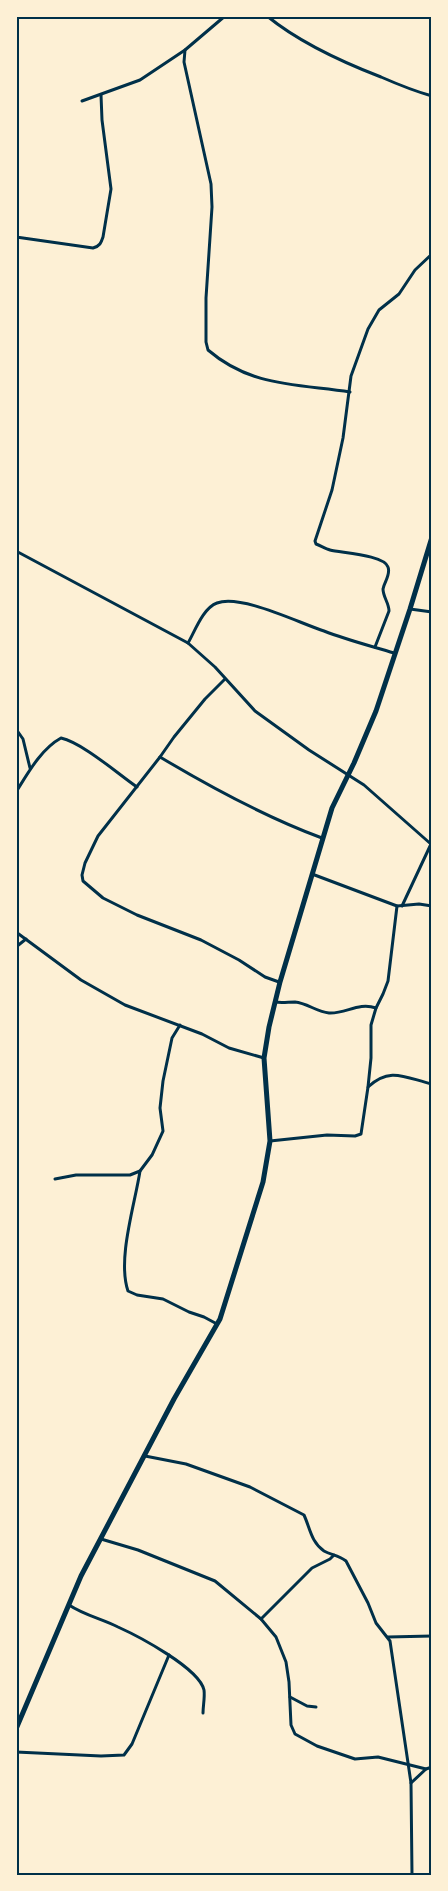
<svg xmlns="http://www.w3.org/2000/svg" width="448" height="1891" font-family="'PT Sans',sans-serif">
<rect width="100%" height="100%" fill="#fdf0d5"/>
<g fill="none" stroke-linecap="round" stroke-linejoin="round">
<g stroke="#003049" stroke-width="3">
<path d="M 267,16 C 300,43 342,62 381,77 C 397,84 414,91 432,96"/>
<path d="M 185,50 L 184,62 L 211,184 L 212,207 L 206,298 L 206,342 L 208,350 C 251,387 297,384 350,392"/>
<path d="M 82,101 L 140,80 L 185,50 L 225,16"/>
<path d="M 16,237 L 93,248 C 100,246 101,243 103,237 L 111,189 L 102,120 L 101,95"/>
<path d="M 16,551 L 188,643 L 215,667 L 255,711 L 309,750 L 364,785 L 432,845"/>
<path d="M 410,609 L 432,612"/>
<path d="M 188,643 C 195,631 203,608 217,603 C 241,594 299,623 324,631 C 347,640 371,646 394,653"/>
<path d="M 375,647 L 389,611 C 389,603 383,597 383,589 C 384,582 391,575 388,567 C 384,555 342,553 330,550 C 326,549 321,546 316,544 L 315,541 L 332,490 L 343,438 L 351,376 L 368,329 L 379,310 L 399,294 L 415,270 L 432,254"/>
<path d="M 225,679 L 205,699 L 174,737 L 160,757 L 98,836 L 85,863 L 82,875 L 83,881 L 103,898 L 137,915 L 201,940 L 239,960 L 265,977 L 279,982"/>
<path d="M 16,729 L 23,739 L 30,768"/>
<path d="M 160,757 C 212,788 265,817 322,838"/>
<path d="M 16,792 C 28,773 41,749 61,738 C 83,743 118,774 137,787"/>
<path d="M 312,874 L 397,906 L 419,904 L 432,906"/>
<path d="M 402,906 L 431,844"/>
<path d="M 16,932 L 81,980 L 125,1005 L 202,1034 L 229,1048 L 264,1058"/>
<path d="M 16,947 L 26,939"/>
<path d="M 275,1002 C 282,1003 288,1002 295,1002 C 307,1003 317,1012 329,1013 C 346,1014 358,1002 376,1008"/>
<path d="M 368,1087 C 390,1066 406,1078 432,1084"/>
<path d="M 270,1141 L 327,1135 L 355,1136 L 361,1134 L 368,1087 L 371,1058 L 371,1025 L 376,1008 L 383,994 L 388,981 L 397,906"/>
<path d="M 140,1171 C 135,1204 117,1259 128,1291 L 137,1295 L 163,1299 L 189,1312 L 204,1317 L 217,1324"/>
<path d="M 55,1179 L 76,1175 L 130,1175 L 140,1171 L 152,1155 L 163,1131 L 160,1108 L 163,1081 L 172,1038 L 180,1025"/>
<path d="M 145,1456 L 186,1464 L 250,1487 L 304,1515 C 310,1528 311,1542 324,1551 C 331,1555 339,1555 346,1561 L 368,1603 L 376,1623 L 390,1641 L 411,1783 L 412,1875"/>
<path d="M 101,1539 L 138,1550 L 215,1581 L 261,1619 L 276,1637 L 286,1662 L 289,1682 L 291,1725 L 295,1734 L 317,1746 L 355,1759 L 378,1757 L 426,1769"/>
<path d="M 69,1605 C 84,1615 102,1619 118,1627 C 138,1636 199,1668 204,1690 C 205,1697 203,1706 203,1713"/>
<path d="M 261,1619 L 312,1568 L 330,1559 L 334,1555"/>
<path d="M 388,1637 L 432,1636"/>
<path d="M 290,1697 L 307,1706 L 316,1707"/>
<path d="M 16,1752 L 101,1756 L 124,1755 L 132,1744 L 169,1655"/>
<path d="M 411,1783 L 426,1769 L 432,1767"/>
</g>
<path stroke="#003049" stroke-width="5" d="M 16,1729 L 81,1576 L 174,1399 L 220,1319 L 263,1182 L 270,1141 L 264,1058 L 269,1027 L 280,982 L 332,808 L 354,763 L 376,711 L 410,609 L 432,537"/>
</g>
<rect width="448" height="1891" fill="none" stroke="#fdf0d5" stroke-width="35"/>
<rect x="18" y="18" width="412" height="1856" fill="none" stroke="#003049" stroke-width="2"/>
</svg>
